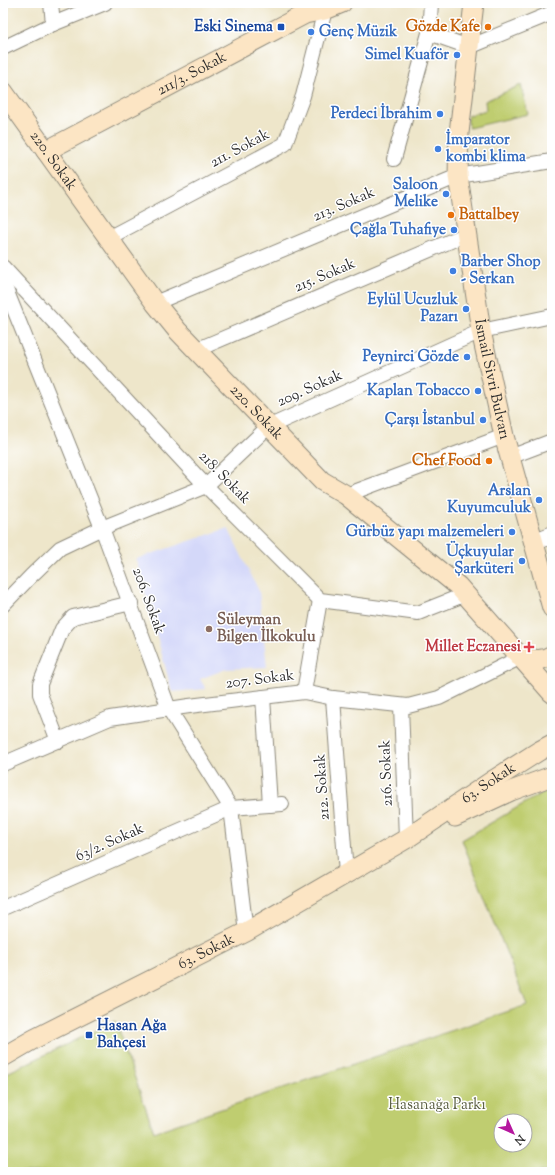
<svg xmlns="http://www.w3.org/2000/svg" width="555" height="1175" font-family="'Sorts Mill Goudy',serif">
<rect width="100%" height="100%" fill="#fff"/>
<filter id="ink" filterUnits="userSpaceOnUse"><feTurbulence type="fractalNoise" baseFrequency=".025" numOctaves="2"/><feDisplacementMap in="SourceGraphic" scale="8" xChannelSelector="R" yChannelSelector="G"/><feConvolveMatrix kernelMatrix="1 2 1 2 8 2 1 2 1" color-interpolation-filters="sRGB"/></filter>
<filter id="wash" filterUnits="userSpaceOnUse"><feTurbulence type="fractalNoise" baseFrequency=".012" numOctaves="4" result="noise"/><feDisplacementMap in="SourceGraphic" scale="16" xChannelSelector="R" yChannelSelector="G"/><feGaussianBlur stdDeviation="0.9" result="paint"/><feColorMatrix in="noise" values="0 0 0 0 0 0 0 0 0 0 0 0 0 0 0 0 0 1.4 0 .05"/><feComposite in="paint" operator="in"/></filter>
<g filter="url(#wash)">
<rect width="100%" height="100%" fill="#eee6ca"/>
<path fill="#d4d8f9" d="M 228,528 L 259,591 L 267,667 L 226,669 L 200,679 L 206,689 L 172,692 L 136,559 Z"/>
<g fill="#bfcd6f" stroke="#757c4d" fill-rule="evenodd">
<path d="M 521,85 L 528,114 L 469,128 L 467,116 L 486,110 L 485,101 Z"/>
<path d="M 552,787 L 552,1172 L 3,1172 L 3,1075 L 115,1021 L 154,1132 L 527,1005 L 462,840 ZM 501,1121 L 525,1121 L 525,1145 L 501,1145 Z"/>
</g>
</g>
<g filter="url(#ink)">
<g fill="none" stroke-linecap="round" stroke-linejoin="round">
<defs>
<g id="minor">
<path d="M 51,3 L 53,24"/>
<path d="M 429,33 L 469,47 L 552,13"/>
<path d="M 3,48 L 53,24 L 105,3"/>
<path d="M 394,159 L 429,33 L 431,3"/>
<path d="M 108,238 L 285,144 L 303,96 L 325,10"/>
<path d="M 3,267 L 206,486 L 320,600 L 418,613 L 466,594"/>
<path d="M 3,282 L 102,528 L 169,709 L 231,808 L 246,932"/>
<path d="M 155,303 L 458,176 L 552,161"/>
<path d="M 196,350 L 467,234"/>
<path d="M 510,457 L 552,441"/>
<path d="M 346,495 L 504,436"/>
<path d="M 3,605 L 31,576 L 60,548 L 102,528 L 206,486 L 268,427 L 481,331 L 552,316"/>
<path d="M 304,692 L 320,600"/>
<path d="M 263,697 L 270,805"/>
<path d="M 333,698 L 346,874"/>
<path d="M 401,706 L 406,839"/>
<path d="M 58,741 L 40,694 L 40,684 L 62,629 L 73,617 L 131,603"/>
<path d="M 3,764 L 110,718 L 189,706 L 304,692 L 333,698 L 408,706 L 439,698 L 521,657"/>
<path d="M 3,908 L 231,808 L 282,804"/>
</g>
<path id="tertiary" d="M 534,542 L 552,535"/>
<g id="secondary">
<path id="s1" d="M 474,3 L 459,133 L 458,176 L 481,331 L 504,436 L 552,608"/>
<path id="s2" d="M 3,91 L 155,303 L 177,330 L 322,481 L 346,495 L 458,586 L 552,693"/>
<path id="s3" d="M 46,151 L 305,14 L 325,10 L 342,3"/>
<path d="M 521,657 C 532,659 542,662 552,655"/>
<path d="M 455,817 L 511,791 L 552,776"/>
<path id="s4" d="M 3,1057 L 34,1039 L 246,932 L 406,839 L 495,779 L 539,751 L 552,744"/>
</g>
</defs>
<use href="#minor" stroke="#8c887a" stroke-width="16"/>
<use href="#tertiary" stroke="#8c887a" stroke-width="19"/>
<use href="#secondary" stroke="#8c887a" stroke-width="21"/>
<use href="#minor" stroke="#fff" stroke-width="14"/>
<use href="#tertiary" stroke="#fff" stroke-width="17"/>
<use href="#secondary" stroke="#fce5c4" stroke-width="19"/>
</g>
</g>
<g fill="#1a4fb4" stroke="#fff" stroke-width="1.5">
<rect x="277" y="23" width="8" height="8" rx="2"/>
<rect x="85" y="1031" width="8" height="8" rx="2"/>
</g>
<g fill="#e8710a" stroke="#fff" stroke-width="1.5">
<circle cx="488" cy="27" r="4"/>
<circle cx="451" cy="215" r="4"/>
<circle cx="489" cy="461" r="4"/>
</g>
<g fill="#3f7fe0" stroke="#fff" stroke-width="1.5">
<circle cx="311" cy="32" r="4"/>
<circle cx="457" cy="55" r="4"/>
<circle cx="440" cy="114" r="4"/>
<circle cx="438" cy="149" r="4"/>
<circle cx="446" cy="194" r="4"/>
<circle cx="454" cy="230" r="4"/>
<circle cx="453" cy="271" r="4"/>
<circle cx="466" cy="309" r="4"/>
<circle cx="467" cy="357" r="4"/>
<circle cx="478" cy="391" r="4"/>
<circle cx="483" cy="420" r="4"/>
<circle cx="539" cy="500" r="4"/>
<circle cx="512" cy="532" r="4"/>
<circle cx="522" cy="561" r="4"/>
</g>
<circle fill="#8d6e63" stroke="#fff" stroke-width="1.5" cx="209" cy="629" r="4"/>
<path fill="#e0444e" stroke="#fff" stroke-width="1.5" d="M527 641h4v4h4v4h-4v4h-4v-4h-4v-4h4z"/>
<g text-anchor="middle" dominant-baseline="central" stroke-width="3" stroke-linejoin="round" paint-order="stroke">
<g font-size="15" font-weight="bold" fill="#164399" stroke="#fff" text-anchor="end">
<text x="273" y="27">Eski Sinema</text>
<text x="97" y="1026" text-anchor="start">Hasan Ağa<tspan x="97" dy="17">Bahçesi</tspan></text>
</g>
<g font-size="15" font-weight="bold" fill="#c56008" stroke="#fff" text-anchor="end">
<text x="480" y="27">Gözde Kafe</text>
<text x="459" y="215" text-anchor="start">Battalbey</text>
<text x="481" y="461">Chef Food</text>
</g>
<g font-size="15" font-weight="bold" fill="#366cbe" stroke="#fff" text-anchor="end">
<text x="319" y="32" text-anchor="start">Genç Müzik</text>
<text x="449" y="55">Simel Kuaför</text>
<text x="432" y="114">Perdeci İbrahim</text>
<text x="446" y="140" text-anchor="start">İmparator<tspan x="446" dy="17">kombi klima</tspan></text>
<text x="438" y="185">Saloon<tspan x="438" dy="17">Melike</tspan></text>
<text x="446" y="230">Çağla Tuhafiye</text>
<text x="461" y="262" text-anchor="start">Barber Shop<tspan x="461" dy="17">- Serkan</tspan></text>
<text x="458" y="300">Eylül Ucuzluk<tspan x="458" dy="17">Pazarı</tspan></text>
<text x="459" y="357">Peynirci Gözde</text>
<text x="470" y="391">Kaplan Tobacco</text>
<text x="475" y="420">Çarşı İstanbul</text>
<text x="531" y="491">Arslan<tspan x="531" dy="17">Kuyumculuk</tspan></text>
<text x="504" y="532">Gürbüz yapı malzemeleri</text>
<text x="514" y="552">Üçkuyular<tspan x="514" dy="17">Şarküteri</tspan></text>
</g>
<g font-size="15" fill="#2b2b2b" stroke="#fff">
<text stroke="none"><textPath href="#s3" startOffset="165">211/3. Sokak</textPath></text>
<text transform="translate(240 149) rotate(-28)">211. Sokak</text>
<text stroke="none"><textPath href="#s2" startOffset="86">220. Sokak</textPath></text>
<text transform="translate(344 205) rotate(-23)">213. Sokak</text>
<text transform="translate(325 276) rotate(-23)">215. Sokak</text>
<text stroke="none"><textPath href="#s1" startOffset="380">İsmail Sivri Bulvarı</textPath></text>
<text transform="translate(310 389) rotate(-24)">209. Sokak</text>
<text stroke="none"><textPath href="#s2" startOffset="410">220. Sokak</textPath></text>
<text transform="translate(224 478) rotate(46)">218. Sokak</text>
<text transform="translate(148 601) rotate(70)">206. Sokak</text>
<text transform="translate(260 680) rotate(-7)">207. Sokak</text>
<text transform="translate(387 773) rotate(-92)">216. Sokak</text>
<text stroke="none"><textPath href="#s4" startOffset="558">63. Sokak</textPath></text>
<text transform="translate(323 787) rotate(-94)">212. Sokak</text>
<text transform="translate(110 843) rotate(-24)">63/2. Sokak</text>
<text stroke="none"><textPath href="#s4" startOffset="229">63. Sokak</textPath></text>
</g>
<g font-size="15" font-weight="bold" fill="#785e54" stroke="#fff" text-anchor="start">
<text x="217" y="620">Süleyman<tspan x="217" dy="17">Bilgen İlkokulu</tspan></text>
</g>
<g font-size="15" font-weight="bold" fill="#be3a42" stroke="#fff" text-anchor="end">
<text x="521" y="647">Millet Eczanesi</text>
</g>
<g font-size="15" fill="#575c3f" stroke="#fff">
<text x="437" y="1105">Hasanağa Parkı</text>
</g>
</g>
<rect width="555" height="1175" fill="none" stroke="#fff" stroke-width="16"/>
<g transform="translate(513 1133) rotate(135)"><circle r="19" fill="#ffffff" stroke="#aaaaaa"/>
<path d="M0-3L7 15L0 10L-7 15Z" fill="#b5179e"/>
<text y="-6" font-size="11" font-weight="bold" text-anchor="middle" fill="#2b2b2b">N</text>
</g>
</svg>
